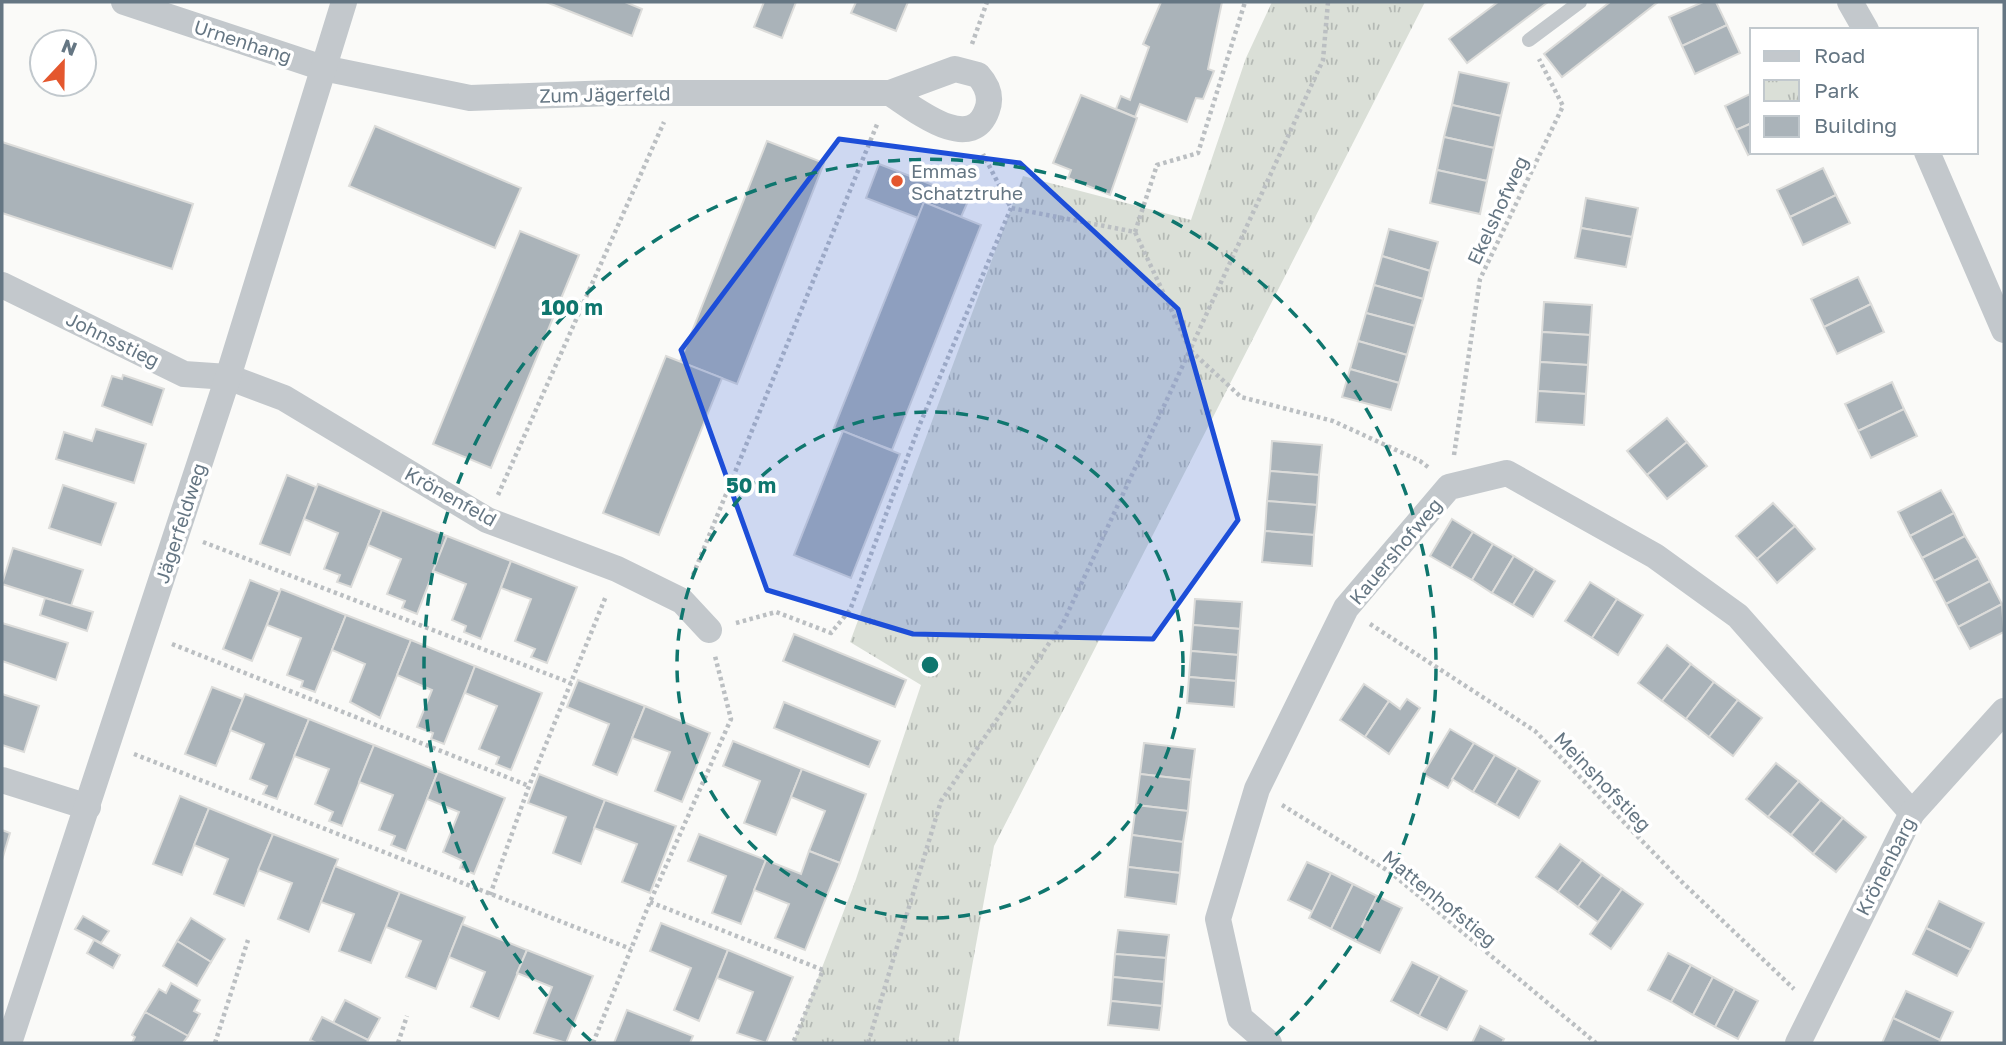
<svg xmlns="http://www.w3.org/2000/svg" width="2006" height="1045" font-family="'Golos Text',sans-serif">
<defs>
<pattern id="park-tufts" width="24" height="20" patternUnits="userSpaceOnUse" patternTransform="scale(1.75)"><rect width="24" height="20" fill="#dadfd7"/><path d="M3 7l-1-3M5 7V3M7 7l1-3M15 17l-1-3M17 17v-4M19 17l1-3" fill="none" stroke="#b4b9b4"/></pattern>
</defs>
<rect width="100%" height="100%" fill="#fafaf8"/>
<path fill="url(#park-tufts)" d="M 1272,2 L 1425,2 L 994,846 L 958,1043 L 793,1043 L 855,882 L 921,685 L 850,642 L 1023,176 L 1191,220 L 1246,58 Z"/>
<g fill="#aab3b9" stroke="#dcdcda" stroke-width="2">
<path d="M 546,2 L 625,2 L 642,9 L 632,36 Z"/>
<path d="M 764,2 L 796,2 L 782,38 L 754,27 Z"/>
<path d="M 856,2 L 908,2 L 896,31 L 851,13 Z"/>
<path d="M 1161,2 L 1222,2 L 1208,69 L 1214,71 L 1203,99 L 1196,98 L 1187,122 L 1140,104 L 1135,117 L 1116,109 L 1121,96 L 1130,100 L 1149,47 L 1143,44 Z"/>
<path d="M 1498,2 L 1548,2 L 1467,63 L 1449,39 Z"/>
<path d="M 1610,2 L 1658,2 L 1562,77 L 1544,54 Z"/>
<path d="M 1703,2 L 1716,2 L 1727,25 L 1682,46 L 1669,17 Z"/>
<path d="M 1727,25 L 1740,53 L 1695,74 L 1682,46 Z"/>
<path d="M 1459,72 L 1509,83 L 1501,116 L 1452,105 Z"/>
<path d="M 1752,93 L 1752,123 L 1736,130 L 1725,106 Z"/>
<path d="M 1081,95 L 1137,118 L 1110,195 L 1068,178 L 1071,170 L 1053,163 Z"/>
<path d="M 1452,105 L 1501,116 L 1494,148 L 1444,137 Z"/>
<path d="M 1752,123 L 1753,152 L 1748,155 L 1736,130 Z"/>
<path d="M 375,126 L 521,188 L 495,248 L 349,186 Z"/>
<path d="M 1444,137 L 1494,148 L 1487,181 L 1437,170 Z"/>
<path d="M 767,141 L 824,163 L 737,384 L 680,362 Z"/>
<path d="M 2,142 L 193,204 L 172,269 L 2,213 Z"/>
<path d="M 879,164 L 969,199 L 961,217 L 924,202 L 918,218 L 866,198 Z"/>
<path d="M 1823,168 L 1836,195 L 1790,217 L 1777,190 Z"/>
<path d="M 1437,170 L 1487,181 L 1480,214 L 1430,203 Z"/>
<path d="M 1836,195 L 1850,223 L 1803,245 L 1790,217 Z"/>
<path d="M 1586,198 L 1638,208 L 1632,237 L 1581,228 Z"/>
<path d="M 924,202 L 981,225 L 892,450 L 834,428 Z"/>
<path d="M 1581,228 L 1632,237 L 1626,267 L 1575,258 Z"/>
<path d="M 1389,229 L 1438,242 L 1430,271 L 1382,256 Z"/>
<path d="M 520,231 L 579,255 L 491,468 L 433,444 Z"/>
<path d="M 1382,256 L 1430,271 L 1423,299 L 1374,285 Z"/>
<path d="M 1858,277 L 1871,304 L 1824,327 L 1811,299 Z"/>
<path d="M 1374,285 L 1423,299 L 1415,326 L 1366,313 Z"/>
<path d="M 1544,302 L 1592,305 L 1590,335 L 1542,332 Z"/>
<path d="M 1871,304 L 1884,332 L 1837,354 L 1824,327 Z"/>
<path d="M 1366,313 L 1415,326 L 1407,355 L 1358,341 Z"/>
<path d="M 1542,332 L 1590,335 L 1588,365 L 1540,362 Z"/>
<path d="M 1358,341 L 1407,355 L 1399,383 L 1350,369 Z"/>
<path d="M 666,356 L 722,378 L 659,535 L 603,513 Z"/>
<path d="M 1540,362 L 1588,365 L 1586,394 L 1538,391 Z"/>
<path d="M 1350,369 L 1399,383 L 1391,410 L 1342,397 Z"/>
<path d="M 123,375 L 164,389 L 152,425 L 102,406 L 112,376 L 122,379 Z"/>
<path d="M 1892,382 L 1904,409 L 1858,431 L 1845,404 Z"/>
<path d="M 1538,391 L 1586,394 L 1584,425 L 1536,422 Z"/>
<path d="M 1904,409 L 1917,436 L 1871,458 L 1858,431 Z"/>
<path d="M 1667,418 L 1687,442 L 1647,475 L 1627,451 Z"/>
<path d="M 96,429 L 146,444 L 134,483 L 56,459 L 64,432 L 92,441 Z"/>
<path d="M 843,431 L 900,454 L 851,578 L 794,555 Z"/>
<path d="M 1272,441 L 1322,445 L 1319,475 L 1270,471 Z"/>
<path d="M 1687,442 L 1707,466 L 1667,499 L 1647,475 Z"/>
<path d="M 1270,471 L 1319,475 L 1317,505 L 1267,501 Z"/>
<path d="M 287,475 L 316,487 L 290,555 L 260,544 Z"/>
<path d="M 318,484 L 382,510 L 351,587 L 337,582 L 340,575 L 324,569 L 338,533 L 304,519 Z"/>
<path d="M 63,485 L 116,503 L 101,545 L 49,528 Z"/>
<path d="M 1941,490 L 1954,513 L 1910,536 L 1898,512 Z"/>
<path d="M 1267,501 L 1317,505 L 1314,535 L 1265,531 Z"/>
<path d="M 1773,503 L 1795,526 L 1757,559 L 1736,536 Z"/>
<path d="M 382,510 L 447,536 L 417,614 L 402,608 L 405,601 L 387,594 L 401,559 L 368,545 Z"/>
<path d="M 1954,513 L 1965,536 L 1922,558 L 1910,536 Z"/>
<path d="M 1452,519 L 1473,532 L 1451,568 L 1430,556 Z"/>
<path d="M 1795,526 L 1815,549 L 1777,583 L 1757,559 Z"/>
<path d="M 1265,531 L 1314,535 L 1312,566 L 1262,562 Z"/>
<path d="M 1473,532 L 1493,544 L 1472,580 L 1451,568 Z"/>
<path d="M 447,536 L 511,561 L 481,639 L 464,632 L 466,626 L 452,620 L 466,584 L 433,571 Z"/>
<path d="M 1965,536 L 1978,558 L 1934,581 L 1922,558 Z"/>
<path d="M 1493,544 L 1514,556 L 1492,593 L 1472,580 Z"/>
<path d="M 13,548 L 83,570 L 71,606 L 2,584 Z"/>
<path d="M 1514,556 L 1535,569 L 1513,605 L 1492,593 Z"/>
<path d="M 1978,558 L 1990,581 L 1946,604 L 1934,581 Z"/>
<path d="M 511,561 L 577,587 L 547,663 L 531,657 L 535,649 L 515,641 L 531,599 L 501,588 Z"/>
<path d="M 1535,569 L 1555,581 L 1533,617 L 1513,605 Z"/>
<path d="M 250,580 L 280,592 L 252,661 L 223,649 Z"/>
<path d="M 1990,581 L 2002,604 L 1958,627 L 1946,604 Z"/>
<path d="M 1590,582 L 1617,599 L 1592,638 L 1565,621 Z"/>
<path d="M 281,589 L 346,615 L 315,692 L 301,687 L 303,681 L 287,675 L 301,638 L 267,625 Z"/>
<path d="M 45,598 L 93,612 L 87,631 L 40,615 Z"/>
<path d="M 1195,599 L 1242,602 L 1240,629 L 1193,625 Z"/>
<path d="M 1617,599 L 1643,615 L 1618,655 L 1592,638 Z"/>
<path d="M 2002,604 L 2004,632 L 1970,649 L 1958,627 Z"/>
<path d="M 346,615 L 411,640 L 380,718 L 350,702 L 365,664 L 332,650 Z"/>
<path d="M 2,623 L 68,643 L 56,680 L 2,661 Z"/>
<path d="M 1193,625 L 1240,629 L 1238,655 L 1191,651 Z"/>
<path d="M 794,634 L 906,680 L 895,707 L 783,661 Z"/>
<path d="M 411,640 L 475,666 L 444,744 L 431,739 L 433,733 L 417,727 L 432,690 L 397,675 Z"/>
<path d="M 1667,645 L 1691,664 L 1662,701 L 1638,683 Z"/>
<path d="M 1191,651 L 1238,655 L 1236,681 L 1189,677 Z"/>
<path d="M 1691,664 L 1714,682 L 1686,719 L 1662,701 Z"/>
<path d="M 475,666 L 542,693 L 511,770 L 496,764 L 499,757 L 479,749 L 497,706 L 465,693 Z"/>
<path d="M 1189,677 L 1236,681 L 1234,707 L 1187,703 Z"/>
<path d="M 578,680 L 645,706 L 617,775 L 593,765 L 609,724 L 567,707 Z"/>
<path d="M 1714,682 L 1738,700 L 1709,737 L 1686,719 Z"/>
<path d="M 1364,684 L 1389,701 L 1365,737 L 1340,720 Z"/>
<path d="M 212,687 L 243,699 L 216,766 L 185,754 Z"/>
<path d="M 2,694 L 39,706 L 24,752 L 2,745 Z"/>
<path d="M 245,694 L 309,719 L 277,799 L 263,794 L 267,786 L 250,779 L 264,744 L 230,730 Z"/>
<path d="M 1407,699 L 1420,708 L 1389,754 L 1365,737 L 1389,701 L 1400,709 Z"/>
<path d="M 1738,700 L 1762,718 L 1733,756 L 1709,737 Z"/>
<path d="M 784,702 L 880,741 L 869,767 L 774,728 Z"/>
<path d="M 645,706 L 710,733 L 682,802 L 655,791 L 670,752 L 632,738 Z"/>
<path d="M 309,719 L 374,745 L 342,826 L 329,821 L 333,812 L 315,804 L 329,769 L 294,756 Z"/>
<path d="M 1450,729 L 1474,743 L 1448,788 L 1423,774 Z"/>
<path d="M 733,741 L 802,769 L 776,835 L 744,823 L 760,781 L 723,766 Z"/>
<path d="M 1144,743 L 1195,749 L 1191,780 L 1140,774 Z"/>
<path d="M 1474,743 L 1495,755 L 1473,792 L 1452,779 Z"/>
<path d="M 374,745 L 438,771 L 406,851 L 391,845 L 395,836 L 379,830 L 393,795 L 359,782 Z"/>
<path d="M 1495,755 L 1518,768 L 1496,805 L 1473,792 Z"/>
<path d="M 1776,763 L 1799,781 L 1768,817 L 1746,799 Z"/>
<path d="M 1518,768 L 1540,781 L 1519,818 L 1496,805 Z"/>
<path d="M 802,769 L 866,794 L 840,863 L 809,851 L 825,811 L 791,797 Z"/>
<path d="M 438,771 L 505,798 L 474,874 L 460,868 L 463,861 L 443,852 L 459,812 L 427,799 Z"/>
<path d="M 539,774 L 605,800 L 581,864 L 553,853 L 566,817 L 528,803 Z"/>
<path d="M 1140,774 L 1191,780 L 1188,811 L 1136,805 Z"/>
<path d="M 1799,781 L 1821,800 L 1791,835 L 1768,817 Z"/>
<path d="M 180,796 L 209,808 L 182,875 L 153,864 Z"/>
<path d="M 605,800 L 676,826 L 650,893 L 622,882 L 637,844 L 594,828 Z"/>
<path d="M 1821,800 L 1843,818 L 1813,854 L 1791,835 Z"/>
<path d="M 1136,805 L 1188,811 L 1183,842 L 1132,835 Z"/>
<path d="M 209,808 L 273,834 L 244,906 L 214,894 L 228,859 L 194,845 Z"/>
<path d="M 1843,818 L 1866,837 L 1836,872 L 1813,854 Z"/>
<path d="M 2,830 L 10,833 L 2,860 Z"/>
<path d="M 273,834 L 338,859 L 309,932 L 278,919 L 292,883 L 258,870 Z"/>
<path d="M 699,834 L 766,860 L 741,924 L 712,913 L 726,876 L 688,861 Z"/>
<path d="M 1132,835 L 1183,842 L 1180,873 L 1128,867 Z"/>
<path d="M 1560,844 L 1582,860 L 1558,892 L 1536,877 Z"/>
<path d="M 809,851 L 840,863 L 805,950 L 775,938 L 789,904 L 754,890 L 766,860 L 801,874 Z"/>
<path d="M 1582,860 L 1602,875 L 1578,907 L 1558,892 Z"/>
<path d="M 1307,862 L 1331,873 L 1313,912 L 1288,900 Z"/>
<path d="M 335,866 L 400,892 L 371,963 L 339,951 L 354,914 L 321,902 Z"/>
<path d="M 1128,867 L 1180,873 L 1176,904 L 1125,897 Z"/>
<path d="M 1331,873 L 1353,884 L 1331,929 L 1309,918 Z"/>
<path d="M 1602,875 L 1622,889 L 1598,922 L 1578,907 Z"/>
<path d="M 1353,884 L 1377,896 L 1355,941 L 1331,929 Z"/>
<path d="M 1622,889 L 1643,904 L 1611,949 L 1590,934 Z"/>
<path d="M 400,892 L 465,917 L 436,989 L 406,977 L 421,941 L 386,927 Z"/>
<path d="M 1377,896 L 1402,908 L 1380,953 L 1355,941 Z"/>
<path d="M 1939,901 L 1984,923 L 1971,950 L 1926,928 Z"/>
<path d="M 83,916 L 109,931 L 101,943 L 75,929 Z"/>
<path d="M 191,918 L 225,939 L 211,962 L 177,941 Z"/>
<path d="M 661,923 L 728,950 L 699,1021 L 674,1010 L 691,968 L 650,951 Z"/>
<path d="M 462,924 L 527,950 L 499,1019 L 471,1007 L 485,972 L 449,957 Z"/>
<path d="M 1926,928 L 1971,950 L 1957,976 L 1913,954 Z"/>
<path d="M 1118,930 L 1169,935 L 1166,958 L 1115,954 Z"/>
<path d="M 94,940 L 120,955 L 113,968 L 87,953 Z"/>
<path d="M 177,941 L 211,962 L 197,986 L 163,966 Z"/>
<path d="M 527,950 L 593,976 L 566,1043 L 534,1033 L 552,987 L 517,973 Z"/>
<path d="M 728,950 L 793,977 L 766,1043 L 737,1033 L 753,992 L 717,978 Z"/>
<path d="M 1668,953 L 1691,965 L 1671,1002 L 1648,990 Z"/>
<path d="M 1115,954 L 1166,958 L 1164,982 L 1113,977 Z"/>
<path d="M 1412,962 L 1440,976 L 1419,1016 L 1391,1001 Z"/>
<path d="M 1691,965 L 1713,977 L 1693,1015 L 1671,1002 Z"/>
<path d="M 1440,976 L 1467,991 L 1447,1030 L 1419,1016 Z"/>
<path d="M 1113,977 L 1164,982 L 1162,1006 L 1111,1001 Z"/>
<path d="M 1713,977 L 1735,989 L 1715,1027 L 1693,1015 Z"/>
<path d="M 171,983 L 200,1000 L 194,1011 L 200,1014 L 188,1036 L 145,1012 L 159,989 L 166,993 Z"/>
<path d="M 1735,989 L 1758,1001 L 1738,1039 L 1715,1027 Z"/>
<path d="M 1906,991 L 1953,1012 L 1940,1040 L 1893,1018 Z"/>
<path d="M 345,1000 L 380,1018 L 368,1040 L 333,1023 Z"/>
<path d="M 1111,1001 L 1162,1006 L 1159,1030 L 1108,1025 Z"/>
<path d="M 627,1010 L 693,1036 L 690,1043 L 614,1043 Z"/>
<path d="M 145,1012 L 188,1036 L 183,1043 L 132,1043 L 135,1037 L 132,1035 Z"/>
<path d="M 322,1017 L 368,1040 L 367,1043 L 316,1043 L 310,1040 Z"/>
<path d="M 1893,1018 L 1940,1040 L 1939,1043 L 1882,1043 Z"/>
<path d="M 1480,1026 L 1504,1039 L 1502,1043 L 1472,1043 Z"/>
</g>
<g fill="none" stroke-linecap="round" stroke-linejoin="round">
<g stroke="#bbbfc2" stroke-width="4.5" stroke-dasharray="3.5 3.5" stroke-linecap="butt">
<path d="M 1328,2 L 1323,60 L 1190,350 L 1241,397 L 1333,421 L 1420,461 L 1428,467"/>
<path d="M 972,44 L 987,2"/>
<path d="M 1135,232 L 1157,165 L 1198,153 L 1245,2"/>
<path d="M 1454,455 L 1480,279 L 1563,106 L 1539,59"/>
<path d="M 498,495 L 664,122"/>
<path d="M 203,542 L 571,683"/>
<path d="M 693,575 L 878,122"/>
<path d="M 736,623 L 776,612 L 831,633 L 850,610 L 920,424 L 1011,208"/>
<path d="M 1370,624 L 1535,731 L 1683,883 L 1794,989"/>
<path d="M 172,644 L 529,786"/>
<path d="M 134,754 L 631,949"/>
<path d="M 1282,805 L 1390,872 L 1596,1043"/>
<path d="M 490,895 L 529,786 L 606,596"/>
<path d="M 650,902 L 823,970 L 793,1043"/>
<path d="M 215,1043 L 248,940"/>
<path d="M 398,1043 L 407,1016"/>
<path d="M 593,1043 L 650,902 L 731,719 L 715,656"/>
<path d="M 868,1043 L 941,801 L 1063,623 L 1190,350 L 1135,232 L 1011,208 L 983,154"/>
</g>
<path stroke="#c3c8cc" stroke-width="14" d="M 1529,40 L 1580,2"/>
<g stroke="#c3c8cc" stroke-width="26">
<path d="M 124,2 L 323,68 L 470,98 L 613,93 L 890,93 L 955,69 L 978,75 C 987,85 992,97 987,110 C 971,156 912,107 890,93"/>
<path d="M 1850,2 L 1866,30"/>
<path d="M 1927,152 L 2004,330"/>
<path d="M 2,285 L 184,374 L 228,377 L 284,398 L 487,520 L 617,569 L 682,601 L 709,630"/>
<path d="M 2,780 L 88,807"/>
<path d="M 9,1043 L 228,377 L 344,2"/>
<path d="M 1269,1043 L 1240,1018 L 1218,919 L 1257,789 L 1346,608 L 1449,487 L 1507,473 L 1655,556 L 1738,616 L 1912,813"/>
<path d="M 1798,1043 L 1912,813 L 2004,711"/>
</g>
</g>
<path fill="#1d4ed8" fill-opacity="0.2" stroke="#1d4ed8" stroke-width="5" stroke-linejoin="round" d="M 839,139 L 1020,163 L 1178,309 L 1238,520 L 1153,639 L 913,634 L 767,590 L 681,350 Z"/>
<g fill="none" stroke="#0f766e" stroke-width="3.5" stroke-dasharray="12 9">
<circle cx="930" cy="665" r="253"/>
<path d="M591 1041A506 506 0 1 1 1269 1041"/>
</g>
<circle fill="#e4572e" stroke="#fff" stroke-width="2.5" cx="897" cy="181" r="7"/>
<g text-anchor="middle" dominant-baseline="central" stroke-width="7" stroke-linejoin="round" paint-order="stroke">
<g font-size="19" fill="#657683" stroke="#fff">
<text transform="translate(243 41) rotate(18)">Urnenhang</text>
<text transform="translate(605 94) rotate(-1)">Zum Jägerfeld</text>
<text transform="translate(1497 210) rotate(-65)">Ekelshofweg</text>
<text transform="translate(113 339) rotate(26)">Johnsstieg</text>
<text transform="translate(451 496) rotate(29)">Krönenfeld</text>
<text transform="translate(180 523) rotate(-72)">Jägerfeldweg</text>
<text transform="translate(1395 551) rotate(-50)">Kauershofweg</text>
<text transform="translate(1603 781) rotate(46)">Meinshofstieg</text>
<text transform="translate(1885 866) rotate(-63)">Krönenbarg</text>
<text transform="translate(1440 898) rotate(39)">Mattenhofstieg</text>
</g>
<g font-size="19" fill="#657683" stroke="#fff" text-anchor="start">
<text x="911" y="170">Emmas<tspan x="911" dy="22">Schatztruhe</tspan></text>
</g>
</g>
<circle cx="930" cy="665" r="10" fill="#0f766e" stroke="#fff" stroke-width="3.5"/>
<g font-size="21" text-anchor="middle" font-weight="bold" fill="#0f766e" stroke="#fff" stroke-width="7" stroke-linejoin="round" paint-order="stroke">
<text x="572" y="315">100 m</text>
<text x="751" y="493">50 m</text>
</g>
<rect width="2006" height="1045" fill="none" stroke="#657683" stroke-width="7"/>
<rect x="1750" y="28" width="228" height="126" fill="#ffffff" stroke="#c1c8cd" stroke-width="2"/>
<rect x="1764" y="51" width="35" height="10" fill="#c3c8cc" stroke="#c1c8cd" stroke-width="2"/>
<text x="1814" y="63" font-size="21" fill="#657683">Road</text>
<rect x="1764" y="80" width="35" height="21" fill="url(#park-tufts)" stroke="#c1c8cd" stroke-width="2"/>
<text x="1814" y="98" font-size="21" fill="#657683">Park</text>
<rect x="1764" y="116" width="35" height="21" fill="#aab3b9" stroke="#c1c8cd" stroke-width="2"/>
<text x="1814" y="133" font-size="21" fill="#657683">Building</text>
<g transform="translate(63 63) rotate(22)"><circle r="33" fill="#ffffff" stroke="#c1c8cd" stroke-width="2"/>
<path d="M0-5L12 26L0 18L-12 26Z" fill="#e4572e"/>
<text y="-10" font-size="19" font-weight="bold" text-anchor="middle" fill="#657683">N</text>
</g>
</svg>
